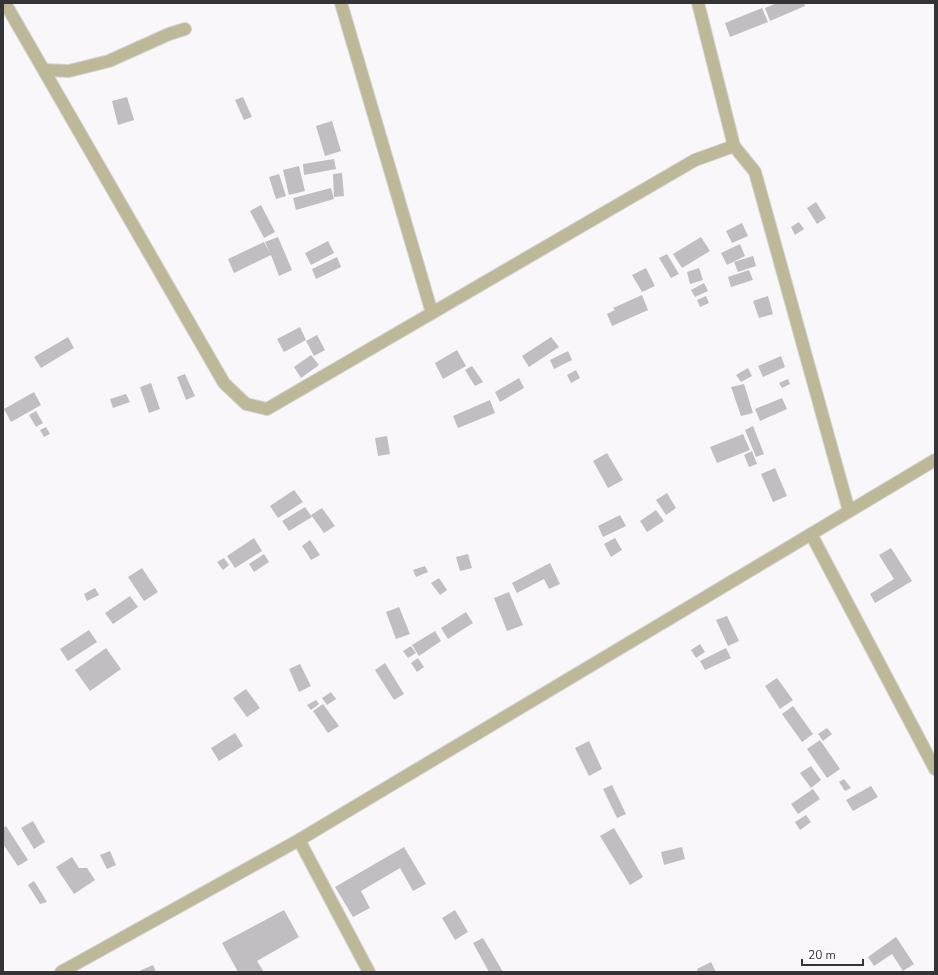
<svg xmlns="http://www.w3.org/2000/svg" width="938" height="975" font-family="'Nunito Sans',sans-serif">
<rect width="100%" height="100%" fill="#faf7fb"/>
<g fill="#c0bec2">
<path d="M 777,3 L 804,3 L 805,6 L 770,21 L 765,8 Z"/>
<path d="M 762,8 L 768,22 L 730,37 L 725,23 Z"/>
<path d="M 127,97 L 134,120 L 118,125 L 112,101 Z"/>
<path d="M 243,97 L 252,117 L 244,120 L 235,100 Z"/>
<path d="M 332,121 L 341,151 L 325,156 L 316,126 Z"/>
<path d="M 334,159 L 336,169 L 304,175 L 303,164 Z"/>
<path d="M 299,166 L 305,191 L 289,195 L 283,170 Z"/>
<path d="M 342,173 L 344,196 L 334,197 L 333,174 Z"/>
<path d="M 279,174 L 286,196 L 276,199 L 269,177 Z"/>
<path d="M 331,188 L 334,199 L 296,210 L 293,198 Z"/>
<path d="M 816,202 L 826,218 L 817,224 L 807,208 Z"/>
<path d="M 261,205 L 275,232 L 264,238 L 250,211 Z"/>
<path d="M 799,222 L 804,229 L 795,235 L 791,227 Z"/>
<path d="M 742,223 L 748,236 L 732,243 L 726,231 Z"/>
<path d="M 278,237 L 292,270 L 279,276 L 271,255 L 234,273 L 228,259 L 264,242 L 270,253 L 265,242 Z"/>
<path d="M 701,237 L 710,251 L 682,268 L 673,254 Z"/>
<path d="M 328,241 L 334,253 L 311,265 L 305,253 Z"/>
<path d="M 740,244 L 745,256 L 727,265 L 721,253 Z"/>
<path d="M 667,254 L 679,274 L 671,278 L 659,258 Z"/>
<path d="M 753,256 L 756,266 L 738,272 L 734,262 Z"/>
<path d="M 337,257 L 341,267 L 316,279 L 312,269 Z"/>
<path d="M 646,268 L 655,286 L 642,292 L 632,275 Z"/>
<path d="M 699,268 L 703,280 L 690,284 L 687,272 Z"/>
<path d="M 749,270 L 753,280 L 731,287 L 728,277 Z"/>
<path d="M 704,283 L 708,291 L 695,297 L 691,290 Z"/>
<path d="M 642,295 L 648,310 L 612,326 L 607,314 L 615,310 L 613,308 Z"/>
<path d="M 706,296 L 709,303 L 700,307 L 697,300 Z"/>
<path d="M 768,296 L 773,314 L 759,318 L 753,301 Z"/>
<path d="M 300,327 L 306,340 L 284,352 L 277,339 Z"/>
<path d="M 317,335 L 325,350 L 314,356 L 306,341 Z"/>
<path d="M 68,337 L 74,348 L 41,368 L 34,357 Z"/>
<path d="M 551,337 L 559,347 L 529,367 L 522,356 Z"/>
<path d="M 457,350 L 466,366 L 443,379 L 435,363 Z"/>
<path d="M 568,351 L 572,360 L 554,369 L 550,360 Z"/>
<path d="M 311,355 L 319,365 L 301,378 L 294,367 Z"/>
<path d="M 781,356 L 785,367 L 763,377 L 758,366 Z"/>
<path d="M 472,366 L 483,382 L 475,386 L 465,370 Z"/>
<path d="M 748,368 L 752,376 L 741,382 L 736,375 Z"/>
<path d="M 576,370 L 580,378 L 571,383 L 567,375 Z"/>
<path d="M 185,374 L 195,396 L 186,400 L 177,377 Z"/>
<path d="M 519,378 L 524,388 L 500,402 L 495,392 Z"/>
<path d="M 788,379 L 790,384 L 782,388 L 779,383 Z"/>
<path d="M 151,383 L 160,409 L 149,413 L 140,387 Z"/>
<path d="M 744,384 L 753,413 L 741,416 L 731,387 Z"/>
<path d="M 34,392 L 41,405 L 11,422 L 4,409 Z"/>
<path d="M 126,394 L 130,402 L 113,408 L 110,399 Z"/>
<path d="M 782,398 L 787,409 L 760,421 L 755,409 Z"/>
<path d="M 490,400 L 495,413 L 458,428 L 453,416 Z"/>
<path d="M 36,411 L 43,423 L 36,427 L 29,415 Z"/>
<path d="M 753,426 L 764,454 L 756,457 L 745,430 Z"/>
<path d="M 46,427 L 50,434 L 44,437 L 40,430 Z"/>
<path d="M 743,434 L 750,450 L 717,463 L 710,447 Z"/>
<path d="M 387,436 L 390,454 L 378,456 L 375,438 Z"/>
<path d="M 752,451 L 757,464 L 749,467 L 744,455 Z"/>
<path d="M 607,453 L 623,480 L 608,488 L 593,461 Z"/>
<path d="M 775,468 L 787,496 L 773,502 L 761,474 Z"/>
<path d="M 294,490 L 303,502 L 278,518 L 270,506 Z"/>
<path d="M 667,493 L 676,508 L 666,515 L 656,500 Z"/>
<path d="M 305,507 L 312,517 L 289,531 L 282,521 Z"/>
<path d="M 322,508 L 335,526 L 324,533 L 311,515 Z"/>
<path d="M 656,510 L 664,521 L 647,532 L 640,521 Z"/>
<path d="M 620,515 L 626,526 L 603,537 L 598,526 Z"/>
<path d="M 254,538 L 262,551 L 235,568 L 227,556 Z"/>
<path d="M 615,538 L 622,550 L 611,557 L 604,544 Z"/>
<path d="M 310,540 L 320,555 L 311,560 L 302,546 Z"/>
<path d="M 891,548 L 912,581 L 875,603 L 870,594 L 894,579 L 879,555 Z"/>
<path d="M 264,554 L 269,562 L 254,572 L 249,564 Z"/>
<path d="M 468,554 L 472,568 L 460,571 L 456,557 Z"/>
<path d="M 224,558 L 229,565 L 223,570 L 217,562 Z"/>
<path d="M 550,563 L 560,584 L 549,589 L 544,579 L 517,593 L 512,583 Z"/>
<path d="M 425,566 L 428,572 L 416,577 L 413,570 Z"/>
<path d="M 142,568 L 158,592 L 144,601 L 128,577 Z"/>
<path d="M 439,578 L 447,590 L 440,595 L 431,583 Z"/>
<path d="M 95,588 L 99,595 L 87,601 L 84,594 Z"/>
<path d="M 509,592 L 523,625 L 507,631 L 494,598 Z"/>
<path d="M 130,596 L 138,607 L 113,624 L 105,613 Z"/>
<path d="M 399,607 L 410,634 L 396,639 L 386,612 Z"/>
<path d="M 466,612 L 473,623 L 448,639 L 441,628 Z"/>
<path d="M 727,616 L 739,641 L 728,646 L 716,620 Z"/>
<path d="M 89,630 L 97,642 L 68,661 L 60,649 Z"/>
<path d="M 435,631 L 441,641 L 419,656 L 412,645 Z"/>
<path d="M 700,644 L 705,652 L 696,658 L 691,650 Z"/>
<path d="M 411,646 L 416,653 L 408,658 L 403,651 Z"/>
<path d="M 106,648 L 121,669 L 90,691 L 75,670 Z"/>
<path d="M 726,648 L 731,658 L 705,670 L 700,661 Z"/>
<path d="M 418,658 L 424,667 L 417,672 L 411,663 Z"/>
<path d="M 385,663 L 404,694 L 394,700 L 375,670 Z"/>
<path d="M 300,664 L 311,686 L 299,692 L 289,669 Z"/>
<path d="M 777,678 L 793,700 L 780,709 L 765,686 Z"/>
<path d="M 246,689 L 260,708 L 247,717 L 233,698 Z"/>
<path d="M 331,692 L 336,699 L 327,705 L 322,698 Z"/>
<path d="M 316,700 L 319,704 L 311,710 L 307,705 Z"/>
<path d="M 323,704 L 339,726 L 328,733 L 313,711 Z"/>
<path d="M 793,706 L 813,734 L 802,742 L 782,714 Z"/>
<path d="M 827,728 L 832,734 L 823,741 L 818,734 Z"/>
<path d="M 235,733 L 243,746 L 219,761 L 211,748 Z"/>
<path d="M 820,740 L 840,769 L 827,778 L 807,749 Z"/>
<path d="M 589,741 L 602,769 L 589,776 L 575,748 Z"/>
<path d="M 811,766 L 821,780 L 811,788 L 800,773 Z"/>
<path d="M 844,779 L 851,788 L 845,791 L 839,782 Z"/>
<path d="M 612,785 L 626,814 L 617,818 L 603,789 Z"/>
<path d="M 871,786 L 878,797 L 853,811 L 846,800 Z"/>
<path d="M 813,789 L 820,799 L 798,814 L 791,804 Z"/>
<path d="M 806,815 L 811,822 L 800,830 L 795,822 Z"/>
<path d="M 33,821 L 45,842 L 34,849 L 21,828 Z"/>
<path d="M 6,826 L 28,860 L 18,866 L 3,844 L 3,828 Z"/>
<path d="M 614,828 L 643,877 L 630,885 L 600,836 Z"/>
<path d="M 404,847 L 426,884 L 413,891 L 400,868 L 361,891 L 370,908 L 353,917 L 335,887 Z"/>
<path d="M 682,847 L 685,859 L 664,865 L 661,852 Z"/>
<path d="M 110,851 L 116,865 L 107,869 L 100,855 Z"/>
<path d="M 72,857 L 79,868 L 87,868 L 95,880 L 74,894 L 56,867 Z"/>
<path d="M 34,881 L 47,902 L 40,904 L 28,885 Z"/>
<path d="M 284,910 L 299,937 L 257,961 L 264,972 L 238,972 L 222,943 Z"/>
<path d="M 455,910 L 468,932 L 455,940 L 442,918 Z"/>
<path d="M 896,937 L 914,964 L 903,971 L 892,954 L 874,966 L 868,957 Z"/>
<path d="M 483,938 L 503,972 L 489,972 L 473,943 Z"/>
<path d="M 711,962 L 716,972 L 698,972 L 697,969 Z"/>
<path d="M 153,965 L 156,972 L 137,972 Z"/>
</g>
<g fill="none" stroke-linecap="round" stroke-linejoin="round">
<defs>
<g id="street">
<path d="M 5,3 L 224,383 L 246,404 L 267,409 L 695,160 L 734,146"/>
<path d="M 341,3 L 432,313"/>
<path d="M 698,3 L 734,146 L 755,172 L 849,511"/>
<path d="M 44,70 L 69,71 L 109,61 L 169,34 L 185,29"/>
<path d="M 811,534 L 935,769"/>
<path d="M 299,840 L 369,972"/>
<path d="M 61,972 L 299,840 L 935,460"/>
</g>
</defs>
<use href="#street" stroke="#d6d4d7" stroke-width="14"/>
<use href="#street" stroke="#bdb998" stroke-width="12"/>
</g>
<rect width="938" height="975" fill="none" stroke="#343335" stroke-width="8"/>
<path d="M802 959v6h61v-6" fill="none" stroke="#343335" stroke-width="2"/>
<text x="808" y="959" font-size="12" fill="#343335" stroke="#ffffff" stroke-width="3" paint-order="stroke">20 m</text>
</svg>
